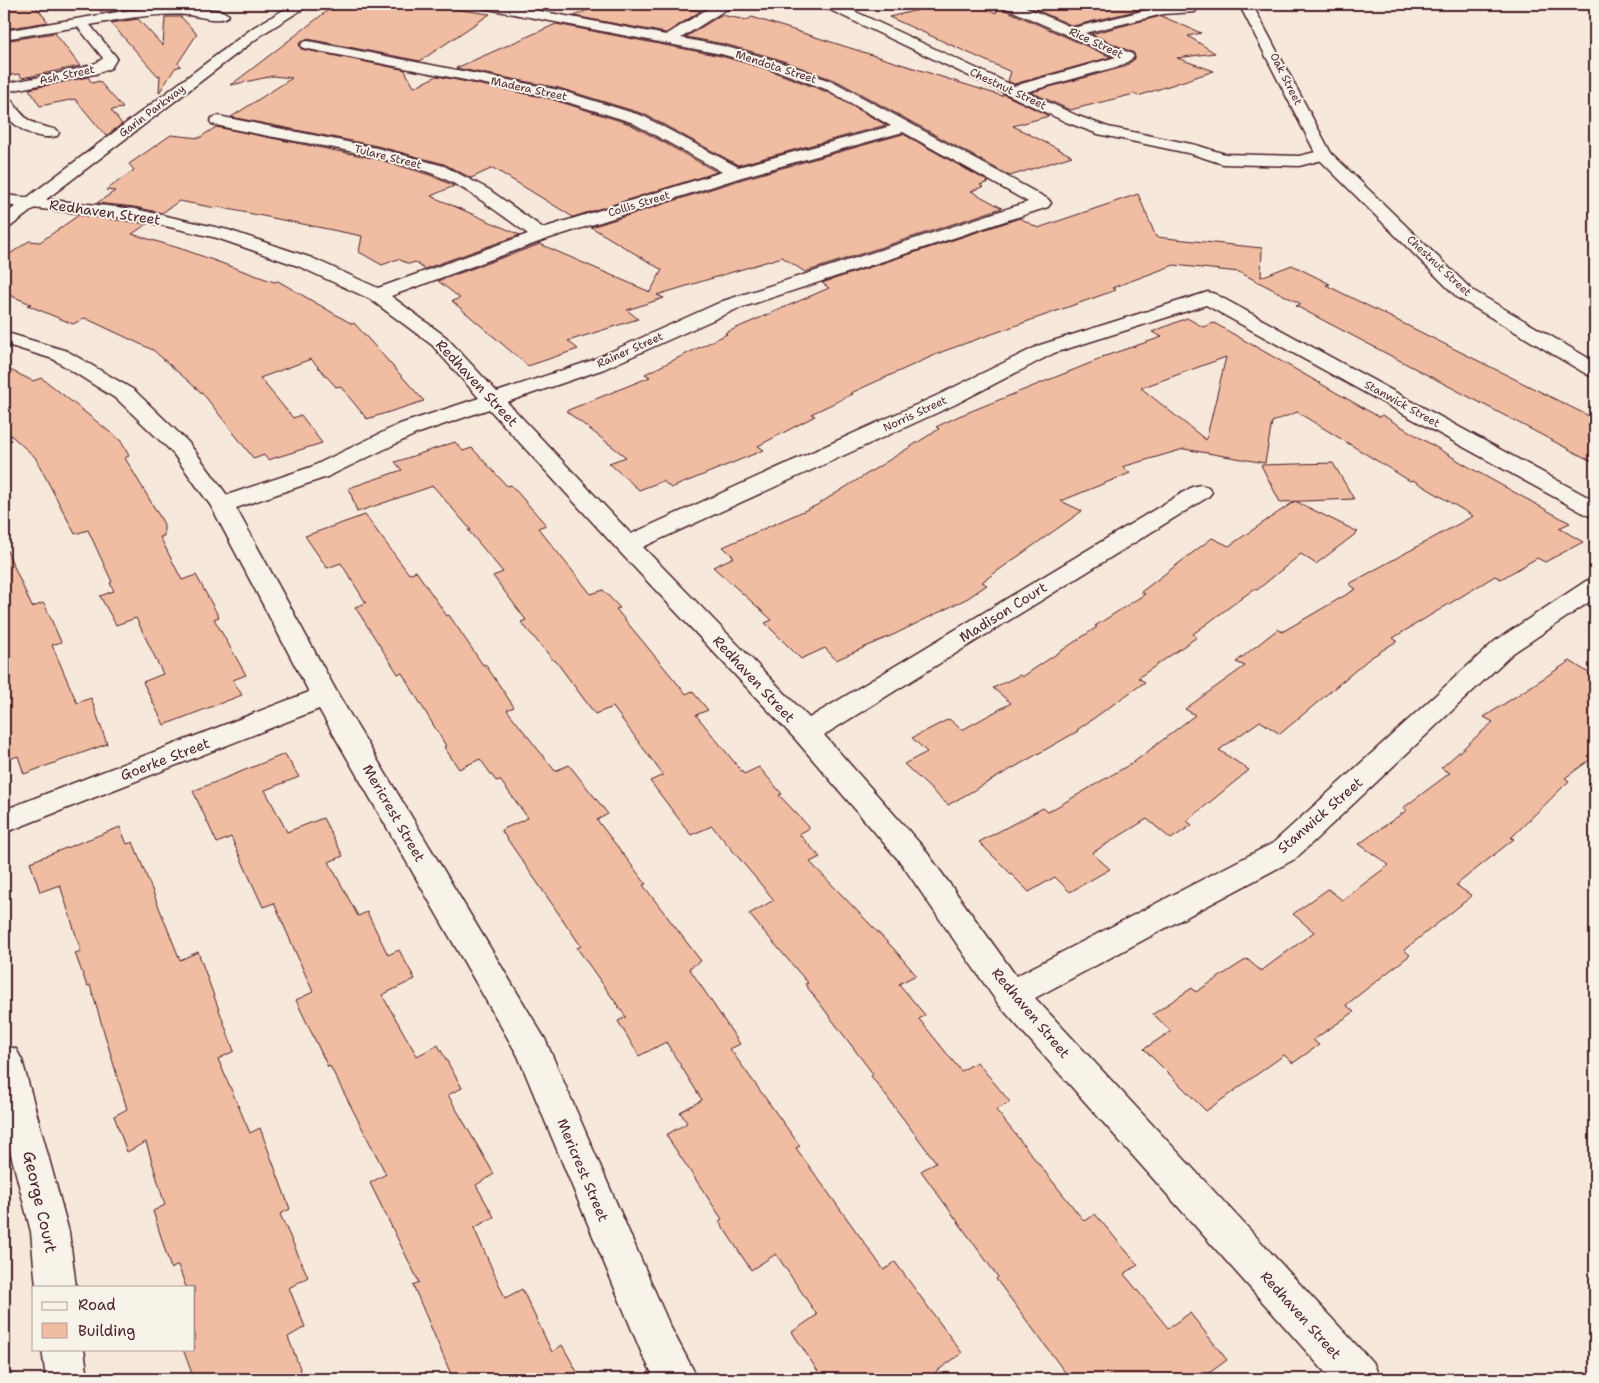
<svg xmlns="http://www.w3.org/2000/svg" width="1599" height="1383" font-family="'Shantell Sans',sans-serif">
<rect width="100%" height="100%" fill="#f6e8da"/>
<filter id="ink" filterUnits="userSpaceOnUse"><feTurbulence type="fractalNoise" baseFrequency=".02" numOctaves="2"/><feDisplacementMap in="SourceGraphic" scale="10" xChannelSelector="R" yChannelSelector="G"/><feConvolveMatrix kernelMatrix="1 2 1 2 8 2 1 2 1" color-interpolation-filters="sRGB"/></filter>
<g filter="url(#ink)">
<g fill="#f0bca2" stroke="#4a1f2b" fill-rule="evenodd">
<path d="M 4,4 L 34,4 L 48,22 L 4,29 Z"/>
<path d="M 94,4 L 124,4 L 128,8 L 102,13 Z"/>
<path d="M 340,4 L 415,4 L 490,14 L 420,61 L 308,39 L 301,41 L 299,44 L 301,49 L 406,70 L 405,71 L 414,87 L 437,76 L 551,99 L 630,124 L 717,172 L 573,217 L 493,168 L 471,178 L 444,164 L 377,146 L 231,117 L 292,78 L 273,76 L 231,85 L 327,11 Z"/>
<path d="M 601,4 L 665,4 L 701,11 L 666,33 L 574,16 Z"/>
<path d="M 943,4 L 974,4 L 996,13 L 998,4 L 1001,4 L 1003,9 L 1111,57 L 1014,84 L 1008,81 L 1011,72 L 889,17 Z"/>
<path d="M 1023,4 L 1131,4 L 1143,9 L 1073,26 Z"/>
<path d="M 721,15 L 747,20 L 752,17 L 1002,96 L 1003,94 L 1049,116 L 1013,126 L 1072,156 L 1010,176 L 839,82 L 778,59 L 724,44 L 686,37 Z"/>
<path d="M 1161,16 L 1201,33 L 1188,36 L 1215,53 L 1177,58 L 1214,71 L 1138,96 L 1134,94 L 1070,110 L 1031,92 L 1124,67 L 1135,59 L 1134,53 L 1091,34 Z"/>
<path d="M 165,17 L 181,17 L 197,34 L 178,63 L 181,66 L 175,68 L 159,93 L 160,75 L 158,76 L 111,23 L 138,19 L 163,46 Z"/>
<path d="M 556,24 L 721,56 L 766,69 L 827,92 L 886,125 L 738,165 L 644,114 L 559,88 L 456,68 Z"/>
<path d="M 55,33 L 80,66 L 22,78 L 19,74 L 4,76 L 4,41 Z"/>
<path d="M 88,77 L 92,83 L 99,81 L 123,108 L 111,110 L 122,124 L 106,136 L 75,99 L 40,106 L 29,89 Z"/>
<path d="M 216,127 L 377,159 L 430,175 L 454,186 L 431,196 L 520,235 L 424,269 L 415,262 L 409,264 L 398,259 L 382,265 L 359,252 L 362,236 L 218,207 L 216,208 L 179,201 L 162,213 L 135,207 L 97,203 L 115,191 L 106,190 L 134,170 L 129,164 L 171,135 L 199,138 Z"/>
<path d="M 903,134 L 989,182 L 980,185 L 983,187 L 971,191 L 1002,208 L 805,272 L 782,257 L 657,295 L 664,298 L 627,310 L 638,319 L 568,341 L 578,349 L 528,366 L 452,301 L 460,298 L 438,281 L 540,244 L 650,292 L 662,270 L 591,227 L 743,179 Z"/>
<path d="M 1138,194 L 1156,237 L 1262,248 L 1261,277 L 1292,265 L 1330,284 L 1326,285 L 1595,419 L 1595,463 L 1296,306 L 1301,304 L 1239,272 L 1174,265 L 1112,288 L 1116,290 L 944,351 L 851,393 L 853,394 L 811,414 L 815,416 L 758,446 L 764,450 L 671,488 L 663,481 L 639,490 L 609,463 L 626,457 L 566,411 L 650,377 L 645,374 L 727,334 L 725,333 L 829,288 L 822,283 L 1020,218 L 1038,228 Z"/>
<path d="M 79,215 L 147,224 L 132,234 L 185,250 L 274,282 L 278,281 L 352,324 L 354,323 L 424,401 L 367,419 L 340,386 L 336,387 L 311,359 L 260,378 L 293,418 L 301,415 L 322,443 L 268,460 L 264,455 L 254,459 L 204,395 L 153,350 L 85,318 L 73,324 L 27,305 L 31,304 L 4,293 L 4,258 L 29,241 L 40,242 Z"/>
<path d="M 1187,318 L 1203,327 L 1214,323 L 1379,417 L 1382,415 L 1474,470 L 1570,523 L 1559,528 L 1583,542 L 1545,562 L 1537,558 L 1501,579 L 1495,576 L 1393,638 L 1397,641 L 1370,658 L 1280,734 L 1260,721 L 1219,750 L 1249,770 L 1187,821 L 1192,825 L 1171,839 L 1147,819 L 1092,853 L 1110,869 L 1070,892 L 1055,877 L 1029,892 L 979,842 L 1043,808 L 1048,812 L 1134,762 L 1195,715 L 1185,709 L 1245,666 L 1236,662 L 1278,629 L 1282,632 L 1356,589 L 1349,584 L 1473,516 L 1413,480 L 1410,481 L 1297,412 L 1272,422 L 1265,463 L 1184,449 L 1122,467 L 1130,473 L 1061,501 L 1082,511 L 982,582 L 987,585 L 968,598 L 895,634 L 836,660 L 825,648 L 801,659 L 765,623 L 772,620 L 713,567 L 734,557 L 723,547 L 817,505 L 939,429 L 936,427 L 959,416 L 1103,358 L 1102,357 L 1162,337 L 1152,332 ZM 1226,357 L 1206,440 L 1141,388 Z"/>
<path d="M 4,367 L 33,381 L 41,378 L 47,382 L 121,441 L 129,456 L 125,458 L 164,524 L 164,536 L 160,537 L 182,580 L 196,575 L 219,617 L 214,619 L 246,675 L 233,680 L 242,695 L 164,725 L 143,682 L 163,674 L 136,618 L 116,625 L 100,596 L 114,591 L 110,583 L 112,582 L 88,530 L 75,534 L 35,457 L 4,429 Z"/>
<path d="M 455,442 L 463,451 L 472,448 L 507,486 L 511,485 L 546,525 L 538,528 L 591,594 L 603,590 L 620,608 L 616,609 L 686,694 L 692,691 L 708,710 L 696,715 L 744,774 L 759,767 L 782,794 L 779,795 L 810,828 L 799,834 L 820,857 L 810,862 L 894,949 L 916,975 L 899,984 L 925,1015 L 919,1019 L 961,1071 L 977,1062 L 1010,1102 L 996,1110 L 1084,1221 L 1095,1214 L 1138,1265 L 1124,1274 L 1168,1328 L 1190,1313 L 1227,1360 L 1201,1379 L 1070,1379 L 996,1279 L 998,1277 L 921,1171 L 936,1162 L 871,1076 L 873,1074 L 805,984 L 808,983 L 749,914 L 774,900 L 712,826 L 691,835 L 650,781 L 663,775 L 613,707 L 595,714 L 555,660 L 554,661 L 521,622 L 526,620 L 493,576 L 503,572 L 468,530 L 471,530 L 433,486 L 357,512 L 349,488 L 402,470 L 395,462 Z"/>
<path d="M 1333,463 L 1354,499 L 1280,502 L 1261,465 Z"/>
<path d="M 1295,501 L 1358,532 L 1316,564 L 1301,554 L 1257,590 L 1254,589 L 1193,634 L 1197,637 L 1138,678 L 1145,682 L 1077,730 L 1078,731 L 948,805 L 904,764 L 927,752 L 912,738 L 949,719 L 962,730 L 1011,703 L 993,688 L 1020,675 L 1022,677 L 1097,627 L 1095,626 L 1145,594 L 1141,592 L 1212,538 L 1229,546 Z"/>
<path d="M 365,515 L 409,574 L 416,571 L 447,616 L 449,615 L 483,665 L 485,664 L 514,707 L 507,710 L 555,771 L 569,765 L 608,814 L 597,820 L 646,884 L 643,885 L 701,961 L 689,968 L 740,1044 L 730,1049 L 800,1146 L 796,1148 L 884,1270 L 895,1262 L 962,1353 L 926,1379 L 823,1379 L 792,1332 L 817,1315 L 776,1254 L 751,1270 L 719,1221 L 722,1219 L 666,1135 L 687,1123 L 680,1112 L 702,1100 L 666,1042 L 639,1056 L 618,1021 L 626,1017 L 577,948 L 581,946 L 501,830 L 528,818 L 500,780 L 496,781 L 480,759 L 459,769 L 444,747 L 446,746 L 402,673 L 398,674 L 355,607 L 366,603 L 341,563 L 327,568 L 305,536 Z"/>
<path d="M 4,544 L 32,607 L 44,603 L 61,642 L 52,645 L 77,703 L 91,698 L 107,744 L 24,774 L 18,756 L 4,761 Z"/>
<path d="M 1570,661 L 1595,677 L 1595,756 L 1565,778 L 1569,781 L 1511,838 L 1514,839 L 1456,885 L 1472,896 L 1404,950 L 1410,955 L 1346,1005 L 1354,1012 L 1313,1040 L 1319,1045 L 1293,1063 L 1284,1055 L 1206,1111 L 1144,1049 L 1171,1031 L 1153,1014 L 1192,988 L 1196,992 L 1247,959 L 1261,971 L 1314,932 L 1293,914 L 1328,889 L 1342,900 L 1389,865 L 1359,844 L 1407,810 L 1403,808 L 1450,773 L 1441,768 L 1493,722 L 1484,717 Z"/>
<path d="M 285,754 L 299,777 L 265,790 L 287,832 L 323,818 L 343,856 L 329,862 L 358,916 L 367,912 L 388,955 L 399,950 L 415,979 L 382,995 L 417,1056 L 438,1045 L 462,1088 L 448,1095 L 494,1174 L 476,1185 L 494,1217 L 474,1228 L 505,1298 L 522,1289 L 552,1352 L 562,1345 L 581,1379 L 453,1379 L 413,1285 L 419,1282 L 370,1183 L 386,1174 L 330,1066 L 328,1067 L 296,1000 L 313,992 L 274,903 L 263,907 L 231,837 L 217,843 L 193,791 Z"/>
<path d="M 120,827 L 127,844 L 133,842 L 180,960 L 198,952 L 234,1051 L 218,1059 L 250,1133 L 260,1128 L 290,1209 L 280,1214 L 308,1277 L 289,1288 L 305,1327 L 288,1337 L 304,1379 L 194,1379 L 183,1349 L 194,1349 L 194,1287 L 186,1287 L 178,1265 L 171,1269 L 153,1211 L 165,1205 L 146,1142 L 127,1152 L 114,1116 L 127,1109 L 90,985 L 87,986 L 75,953 L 81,951 L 60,885 L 40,892 L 30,862 Z"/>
</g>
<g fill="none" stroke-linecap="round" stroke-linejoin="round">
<defs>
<g id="street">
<path d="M 476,4 L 503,4 L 666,35 L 715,4 L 735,4 L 734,7 L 725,10 L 681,38 L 723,46 L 777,61 L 838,84 L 1048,199 L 1051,203 L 1048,207 L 737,309 L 604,369 L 507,402 L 631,534 L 938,395 L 1040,345 L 1208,292 L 1215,294 L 1595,501 L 1595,517 L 1587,515 L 1206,305 L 1054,353 L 954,405 L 643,547 L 809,718 L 1192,487 L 1200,485 L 1208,487 L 1212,492 L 1208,497 L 824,735 L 923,847 L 1016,976 L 1273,843 L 1495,641 L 1586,581 L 1595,579 L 1595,598 L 1513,653 L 1295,859 L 1035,998 L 1374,1364 L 1380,1379 L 1331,1379 L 999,1005 L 901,863 L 796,740 L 618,550 L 489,409 L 416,434 L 327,477 L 236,508 L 339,696 L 545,1039 L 670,1326 L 698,1379 L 655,1379 L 642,1354 L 518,1056 L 319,709 L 4,833 L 4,810 L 309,692 L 211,506 L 172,452 L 118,400 L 53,359 L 4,344 L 4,332 L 67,351 L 134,390 L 188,442 L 227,495 L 311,467 L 400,424 L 479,398 L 432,345 L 370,299 L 298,266 L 217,238 L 135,219 L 4,205 L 4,195 L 135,209 L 228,230 L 312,258 L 378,288 L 528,234 C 497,212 466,186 431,173 C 361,148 284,142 212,124 L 210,121 L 212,118 L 218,116 L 377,148 L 444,166 L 488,189 L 543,228 L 722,172 L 631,122 L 551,97 L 303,48 L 301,45 L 303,42 L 308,41 L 559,90 L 643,116 L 738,167 L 891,126 L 828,90 L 767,67 L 721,54 L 483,8 ZM 903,132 L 1028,202 L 723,301 L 590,361 L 497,392 L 446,337 L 391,296 L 547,239 L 742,177 Z"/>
<path d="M 822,4 L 839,4 L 1014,86 L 1116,57 L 1004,7 L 1003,4 L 1019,4 L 1073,28 L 1163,6 L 1195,6 L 1197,9 L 1195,12 L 1163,14 L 1085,33 L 1132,54 L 1134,57 L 1123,65 L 1026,92 L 1078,116 L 1108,127 L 1196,145 L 1225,154 L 1299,156 L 1324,150 L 1330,152 L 1332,155 L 1330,158 L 1299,166 L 1223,164 L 1192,154 L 1098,134 L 1066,122 L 824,7 Z"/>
<path d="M 186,7 L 222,11 L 229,15 C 222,24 198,16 188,15 C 155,13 122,19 90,25 L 117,58 L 111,68 L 95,74 L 4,92 L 4,84 C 20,80 96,69 103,58 L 78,27 L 4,39 L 4,31 L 130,10 Z"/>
<path d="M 4,95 L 9,97 C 27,122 27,122 57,130 L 59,133 L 57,136 C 37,141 14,128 4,112 Z"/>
<path d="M 4,1045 L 16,1049 L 22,1060 L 69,1232 L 76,1287 L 36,1287 L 31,1232 L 4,1127 Z"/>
<path d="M 42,1349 L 84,1349 L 88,1379 L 46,1379 Z"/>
</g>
<g id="secondary">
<path d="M 294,4 L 311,4 L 264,33 L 10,227 L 4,228 L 4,215 L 254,27 Z"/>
<path d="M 1239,4 L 1252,4 L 1331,153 L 1472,290 L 1595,362 L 1595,377 L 1588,375 L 1458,298 L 1318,158 Z"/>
</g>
</defs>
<use href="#street" stroke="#4a1f2b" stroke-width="3"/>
<use href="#secondary" stroke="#4a1f2b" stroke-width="3"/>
<use href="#street" fill="#f7f3e8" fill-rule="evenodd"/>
<use href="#secondary" fill="#f7f3e8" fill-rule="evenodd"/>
</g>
</g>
<g text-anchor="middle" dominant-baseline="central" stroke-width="4" stroke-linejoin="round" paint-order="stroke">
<g font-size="11" fill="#4a1f2b" stroke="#f7f3e8">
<text transform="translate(1096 43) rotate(25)">Rice Street</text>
<text transform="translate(776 67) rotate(18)">Mendota Street</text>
<text transform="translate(67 75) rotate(-12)">Ash Street</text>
<text transform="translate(1286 79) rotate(63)">Oak Street</text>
<text transform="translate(529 89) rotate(12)">Madera Street</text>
<text transform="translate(1008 89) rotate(25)">Chestnut Street</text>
<text transform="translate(152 111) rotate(-37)">Garin Parkway</text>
<text transform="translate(388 157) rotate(14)">Tulare Street</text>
<text transform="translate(639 204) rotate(-17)">Collis Street</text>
<text transform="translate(1439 266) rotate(43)">Chestnut Street</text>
<text transform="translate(630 350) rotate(-24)">Rainer Street</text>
<text transform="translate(1402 404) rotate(29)">Stanwick Street</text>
<text transform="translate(915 414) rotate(-25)">Norris Street</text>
</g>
<g font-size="14" fill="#4a1f2b" stroke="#f7f3e8">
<text transform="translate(105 212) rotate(8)">Redhaven Street</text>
<text transform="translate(477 383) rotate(47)">Redhaven Street</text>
<text transform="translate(1003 612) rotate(-32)">Madison Court</text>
<text transform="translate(754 679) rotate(47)">Redhaven Street</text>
<text transform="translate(165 759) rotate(-21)">Goerke Street</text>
<text transform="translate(394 813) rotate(60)">Mericrest Street</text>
<text transform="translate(1320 815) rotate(-41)">Stanwick Street</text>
<text transform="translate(1031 1013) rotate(50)">Redhaven Street</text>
<text transform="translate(583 1170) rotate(67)">Mericrest Street</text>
<text transform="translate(1301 1315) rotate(48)">Redhaven Street</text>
</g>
<g font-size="16" fill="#4a1f2b" stroke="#f7f3e8">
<text transform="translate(40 1202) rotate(77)">George Court</text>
</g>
</g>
<rect width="1599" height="1383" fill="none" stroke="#f7f3e8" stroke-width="20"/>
<rect x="10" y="10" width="1579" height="1363" fill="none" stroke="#4a1f2b" stroke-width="2" filter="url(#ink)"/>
<rect x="32" y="1286" width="162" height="65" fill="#f7f3e8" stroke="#b29e9c"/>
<rect x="42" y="1302" width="25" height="8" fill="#f7f3e8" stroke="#b29e9c"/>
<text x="78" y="1310" font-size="15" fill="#4a1f2b">Road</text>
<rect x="42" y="1323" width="25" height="15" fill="#f0bca2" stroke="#b29e9c"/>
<text x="78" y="1336" font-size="15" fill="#4a1f2b">Building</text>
</svg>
